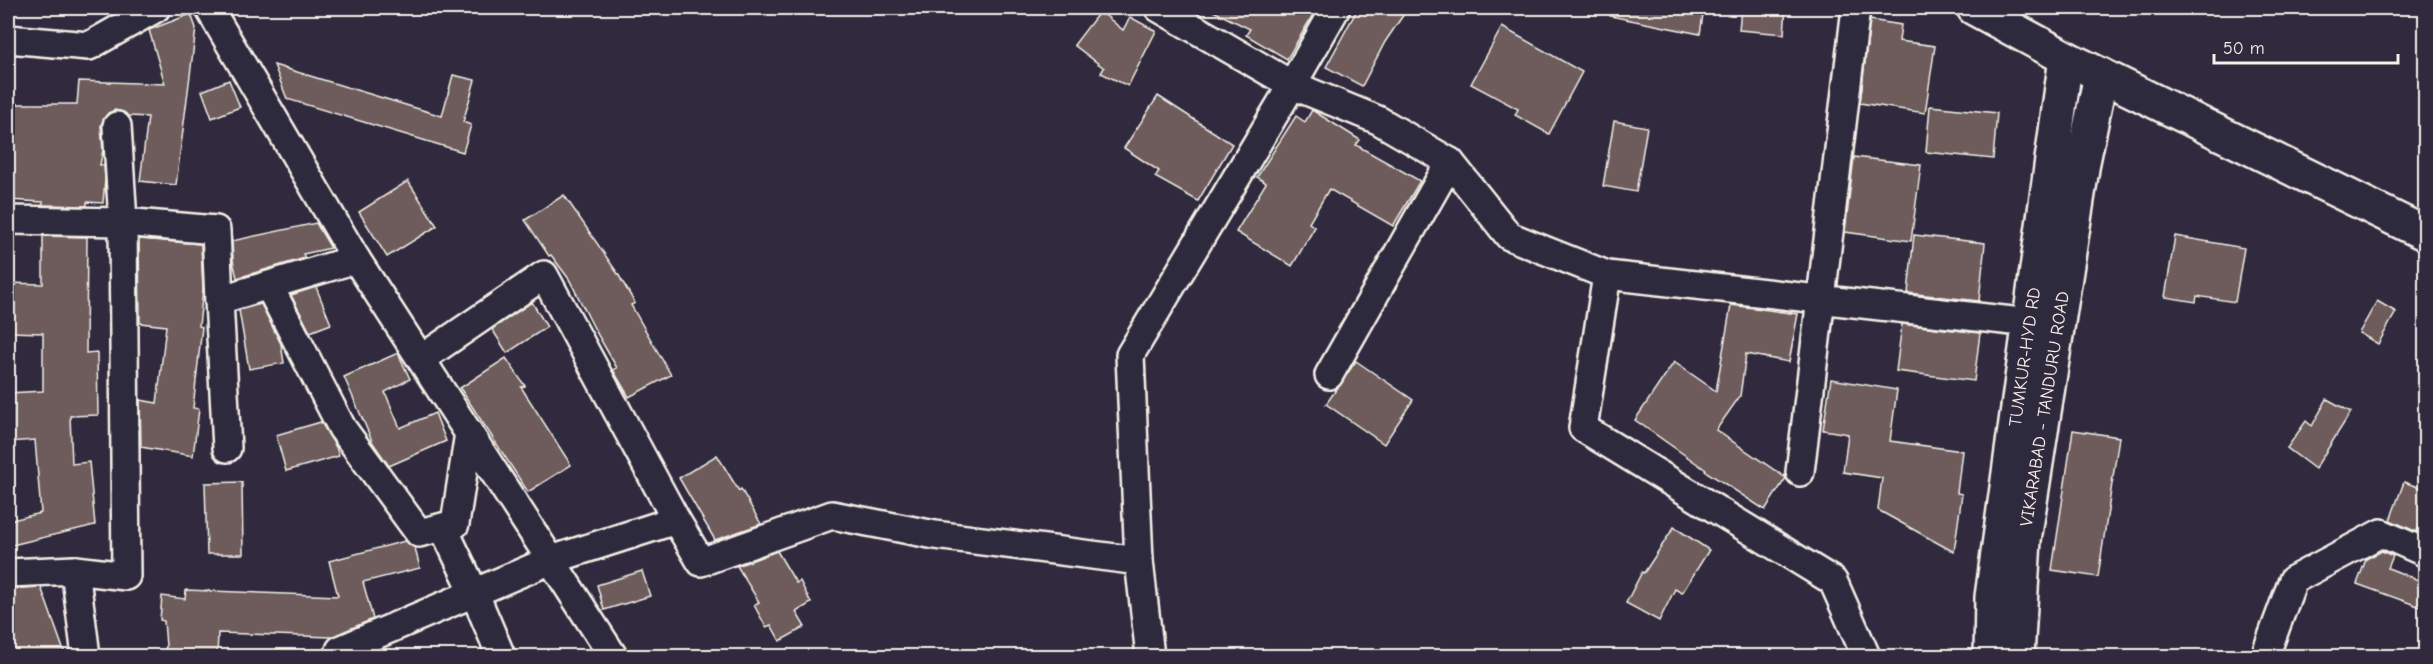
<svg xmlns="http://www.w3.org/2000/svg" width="2433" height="664" font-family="'Comic Neue',sans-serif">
<rect width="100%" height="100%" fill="#2f2a3d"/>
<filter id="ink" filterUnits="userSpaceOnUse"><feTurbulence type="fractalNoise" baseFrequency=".0167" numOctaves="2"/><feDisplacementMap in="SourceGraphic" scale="12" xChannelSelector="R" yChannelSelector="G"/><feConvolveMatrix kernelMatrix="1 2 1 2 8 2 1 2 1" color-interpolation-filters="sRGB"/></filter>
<g filter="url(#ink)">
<g fill="#6e5c5b" stroke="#f4f1e8" stroke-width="1.5">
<path d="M 1207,8 L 1317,8 L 1287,59 L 1246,35 L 1250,29 Z"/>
<path d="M 1358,8 L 1408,8 L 1385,42 L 1362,86 L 1326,67 Z"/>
<path d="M 1611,8 L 1704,8 L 1700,34 L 1610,16 Z"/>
<path d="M 1741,8 L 1786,8 L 1784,34 L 1739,30 Z"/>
<path d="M 1100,11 L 1123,30 L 1130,17 L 1156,31 L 1128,86 L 1101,73 L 1104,68 L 1074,45 Z"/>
<path d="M 191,14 L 196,28 L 176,185 L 140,181 L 148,117 L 129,116 L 123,112 L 115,110 L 108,113 L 103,120 L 101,126 L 103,150 L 100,165 L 104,165 L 105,179 L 103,203 L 87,202 L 87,206 L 43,205 L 43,202 L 8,200 L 8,104 L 77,104 L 79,81 L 165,84 L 149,30 Z"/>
<path d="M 1870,20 L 1901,25 L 1899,41 L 1935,46 L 1925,113 L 1860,103 Z"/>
<path d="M 1502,27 L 1582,72 L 1549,134 L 1515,115 L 1518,109 L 1471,84 Z"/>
<path d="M 274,65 L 442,116 L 453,75 L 475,80 L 463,122 L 471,125 L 463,152 L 287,99 Z"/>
<path d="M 229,80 L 240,107 L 212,118 L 202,91 Z"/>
<path d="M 1158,96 L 1232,144 L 1198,201 L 1155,177 L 1159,171 L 1124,148 Z"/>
<path d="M 1930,106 L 1997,113 L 1993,159 L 1926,152 Z"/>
<path d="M 1312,110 L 1360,140 L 1356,145 L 1420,181 L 1393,226 L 1329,189 L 1309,223 L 1315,227 L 1292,266 L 1236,232 L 1266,183 L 1257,177 L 1296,116 L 1305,122 Z"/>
<path d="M 1614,121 L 1647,127 L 1636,192 L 1603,186 Z"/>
<path d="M 1854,157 L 1921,165 L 1911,241 L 1845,232 Z"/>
<path d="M 408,181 L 437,226 L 387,257 L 359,212 Z"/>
<path d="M 564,195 L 618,274 L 635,303 L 631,305 L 671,375 L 629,397 L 613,370 L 617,368 L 595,330 L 569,279 L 551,255 L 549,256 L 525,220 Z"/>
<path d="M 316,223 L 331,248 L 303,254 L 305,258 L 237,278 L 233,261 L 232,241 Z"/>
<path d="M 1914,235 L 1985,243 L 1979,301 L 1908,293 Z"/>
<path d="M 43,236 L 87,237 L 86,353 L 97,352 L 98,415 L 70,416 L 72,464 L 89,462 L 95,525 L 8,546 L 8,521 L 41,513 L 35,440 L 8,442 L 8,393 L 43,391 L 43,333 L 8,332 L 8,283 L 43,284 Z"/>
<path d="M 2175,236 L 2244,248 L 2235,302 L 2197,296 L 2196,302 L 2165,297 Z"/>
<path d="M 139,239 L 201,244 L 203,289 L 199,326 L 202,327 L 193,408 L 199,409 L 193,456 L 141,447 L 140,400 L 157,403 L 166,326 L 140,323 Z"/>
<path d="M 316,287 L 331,324 L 310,332 L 291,295 Z"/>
<path d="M 2377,301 L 2396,312 L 2378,344 L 2359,333 Z"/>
<path d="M 532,302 L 547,327 L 507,353 L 492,329 Z"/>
<path d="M 261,304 L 281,344 L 284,363 L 249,369 L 239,310 Z"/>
<path d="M 1731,305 L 1798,314 L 1789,362 L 1746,354 L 1740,396 L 1716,430 L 1786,478 L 1765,510 L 1705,471 L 1706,470 L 1635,420 L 1674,362 L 1716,391 Z"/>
<path d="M 1902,324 L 1980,333 L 1974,381 L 1896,371 Z"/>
<path d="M 398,353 L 410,379 L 385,392 L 400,428 L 435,413 L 446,441 L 389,466 L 373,443 L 344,377 Z"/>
<path d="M 506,358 L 525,386 L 521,387 L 571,465 L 528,492 L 460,388 Z"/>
<path d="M 1356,361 L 1413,400 L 1384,444 L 1326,404 Z"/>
<path d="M 1831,379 L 1897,390 L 1890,441 L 1962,451 L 1957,493 L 1962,494 L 1954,552 L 1878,510 L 1882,478 L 1843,472 L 1848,434 L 1823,430 Z"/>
<path d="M 2327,399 L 2351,412 L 2315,469 L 2287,448 L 2306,421 L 2312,426 Z"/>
<path d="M 321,422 L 336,447 L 339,456 L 286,471 L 276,435 Z"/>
<path d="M 2073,430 L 2119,437 L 2098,577 L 2052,570 Z"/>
<path d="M 717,455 L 739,491 L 741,489 L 761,524 L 715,540 L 679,478 Z"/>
<path d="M 242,482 L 243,554 L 207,554 L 205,483 Z"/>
<path d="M 2404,482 L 2426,490 L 2426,508 L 2417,532 L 2390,520 Z"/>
<path d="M 1674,527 L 1709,550 L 1682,593 L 1675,589 L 1659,621 L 1626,603 L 1642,572 L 1644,573 Z"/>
<path d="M 405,541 L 415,548 L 420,568 L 363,582 L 373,619 L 331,637 L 218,633 L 217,657 L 164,657 L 166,646 L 164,621 L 160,620 L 162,596 L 185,599 L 186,590 L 338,596 L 329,561 Z"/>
<path d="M 777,551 L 796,583 L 800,581 L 811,603 L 796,612 L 805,627 L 780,641 L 771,625 L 766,627 L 754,605 L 759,602 L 737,566 Z"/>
<path d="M 2382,551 L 2393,556 L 2388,568 L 2426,583 L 2426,609 L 2357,584 L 2366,559 Z"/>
<path d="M 642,571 L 650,596 L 604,610 L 597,585 Z"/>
<path d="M 41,587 L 66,657 L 8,657 L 8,589 Z"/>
</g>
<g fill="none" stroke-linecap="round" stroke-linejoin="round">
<defs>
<g id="street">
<path d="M 209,8 L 356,259 L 613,656"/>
<path d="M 1159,8 L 1292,85 L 1378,120 L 1450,162 L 1329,375"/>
<path d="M 8,39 L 89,46 L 156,8"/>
<path d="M 1450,162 L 1509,236 L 1607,275 L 1583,428 L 1833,581 L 1866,656"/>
<path d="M 8,220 L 123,222 L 216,230 L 219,300 L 356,259"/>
<path d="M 1607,275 L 2030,323"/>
<path d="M 269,286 L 342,428 L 419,533 L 455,524 L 469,433"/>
<path d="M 219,300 L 227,448"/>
<path d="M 421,359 L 544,275 L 676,520"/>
<path d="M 1800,472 L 1856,8"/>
<path d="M 443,527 L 474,592 L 501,656"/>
<path d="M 75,570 L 126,576 L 123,222 L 117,126"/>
<path d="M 8,573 L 75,570 L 86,656"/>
<path d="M 340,650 L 551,560 L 676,520 L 701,562 L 832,515 L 935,535 L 1139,561"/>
<path d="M 1150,656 L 1139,561 L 1130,355 L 1292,85 L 1336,8"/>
<path d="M 2265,656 L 2293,580 L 2381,533 L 2426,553"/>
</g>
<g id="secondary">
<path d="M 1974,8 L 2066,58 L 2426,234"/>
<path d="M 1991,656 L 1992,597 L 2066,58"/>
<path d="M 2017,656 L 2024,540 L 2083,162 L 2101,75"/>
</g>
</defs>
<use href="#street" stroke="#f4f1e8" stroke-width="32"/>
<use href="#secondary" stroke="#f4f1e8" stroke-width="38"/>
<use href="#street" stroke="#2f2a3d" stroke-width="27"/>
<use href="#secondary" stroke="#2f2a3d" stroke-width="33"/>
</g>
</g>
<g text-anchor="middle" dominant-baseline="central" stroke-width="6" stroke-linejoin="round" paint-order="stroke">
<g font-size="18" fill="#f4f1e8" stroke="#2f2a3d">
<text transform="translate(2025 357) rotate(-82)">TUMKUR-HYD RD</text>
<text transform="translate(2045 409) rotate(-81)">VIKARABAD - TANDURU ROAD</text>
</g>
</g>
<rect width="2433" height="664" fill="none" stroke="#2f2a3d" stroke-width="30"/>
<rect x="15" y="15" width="2403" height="634" fill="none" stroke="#f4f1e8" stroke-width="2" filter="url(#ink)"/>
<path d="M2214 54v9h184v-9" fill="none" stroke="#f4f1e8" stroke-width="3"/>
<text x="2223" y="54" font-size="18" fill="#f4f1e8" stroke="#2f2a3d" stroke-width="4.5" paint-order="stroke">50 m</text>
</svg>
